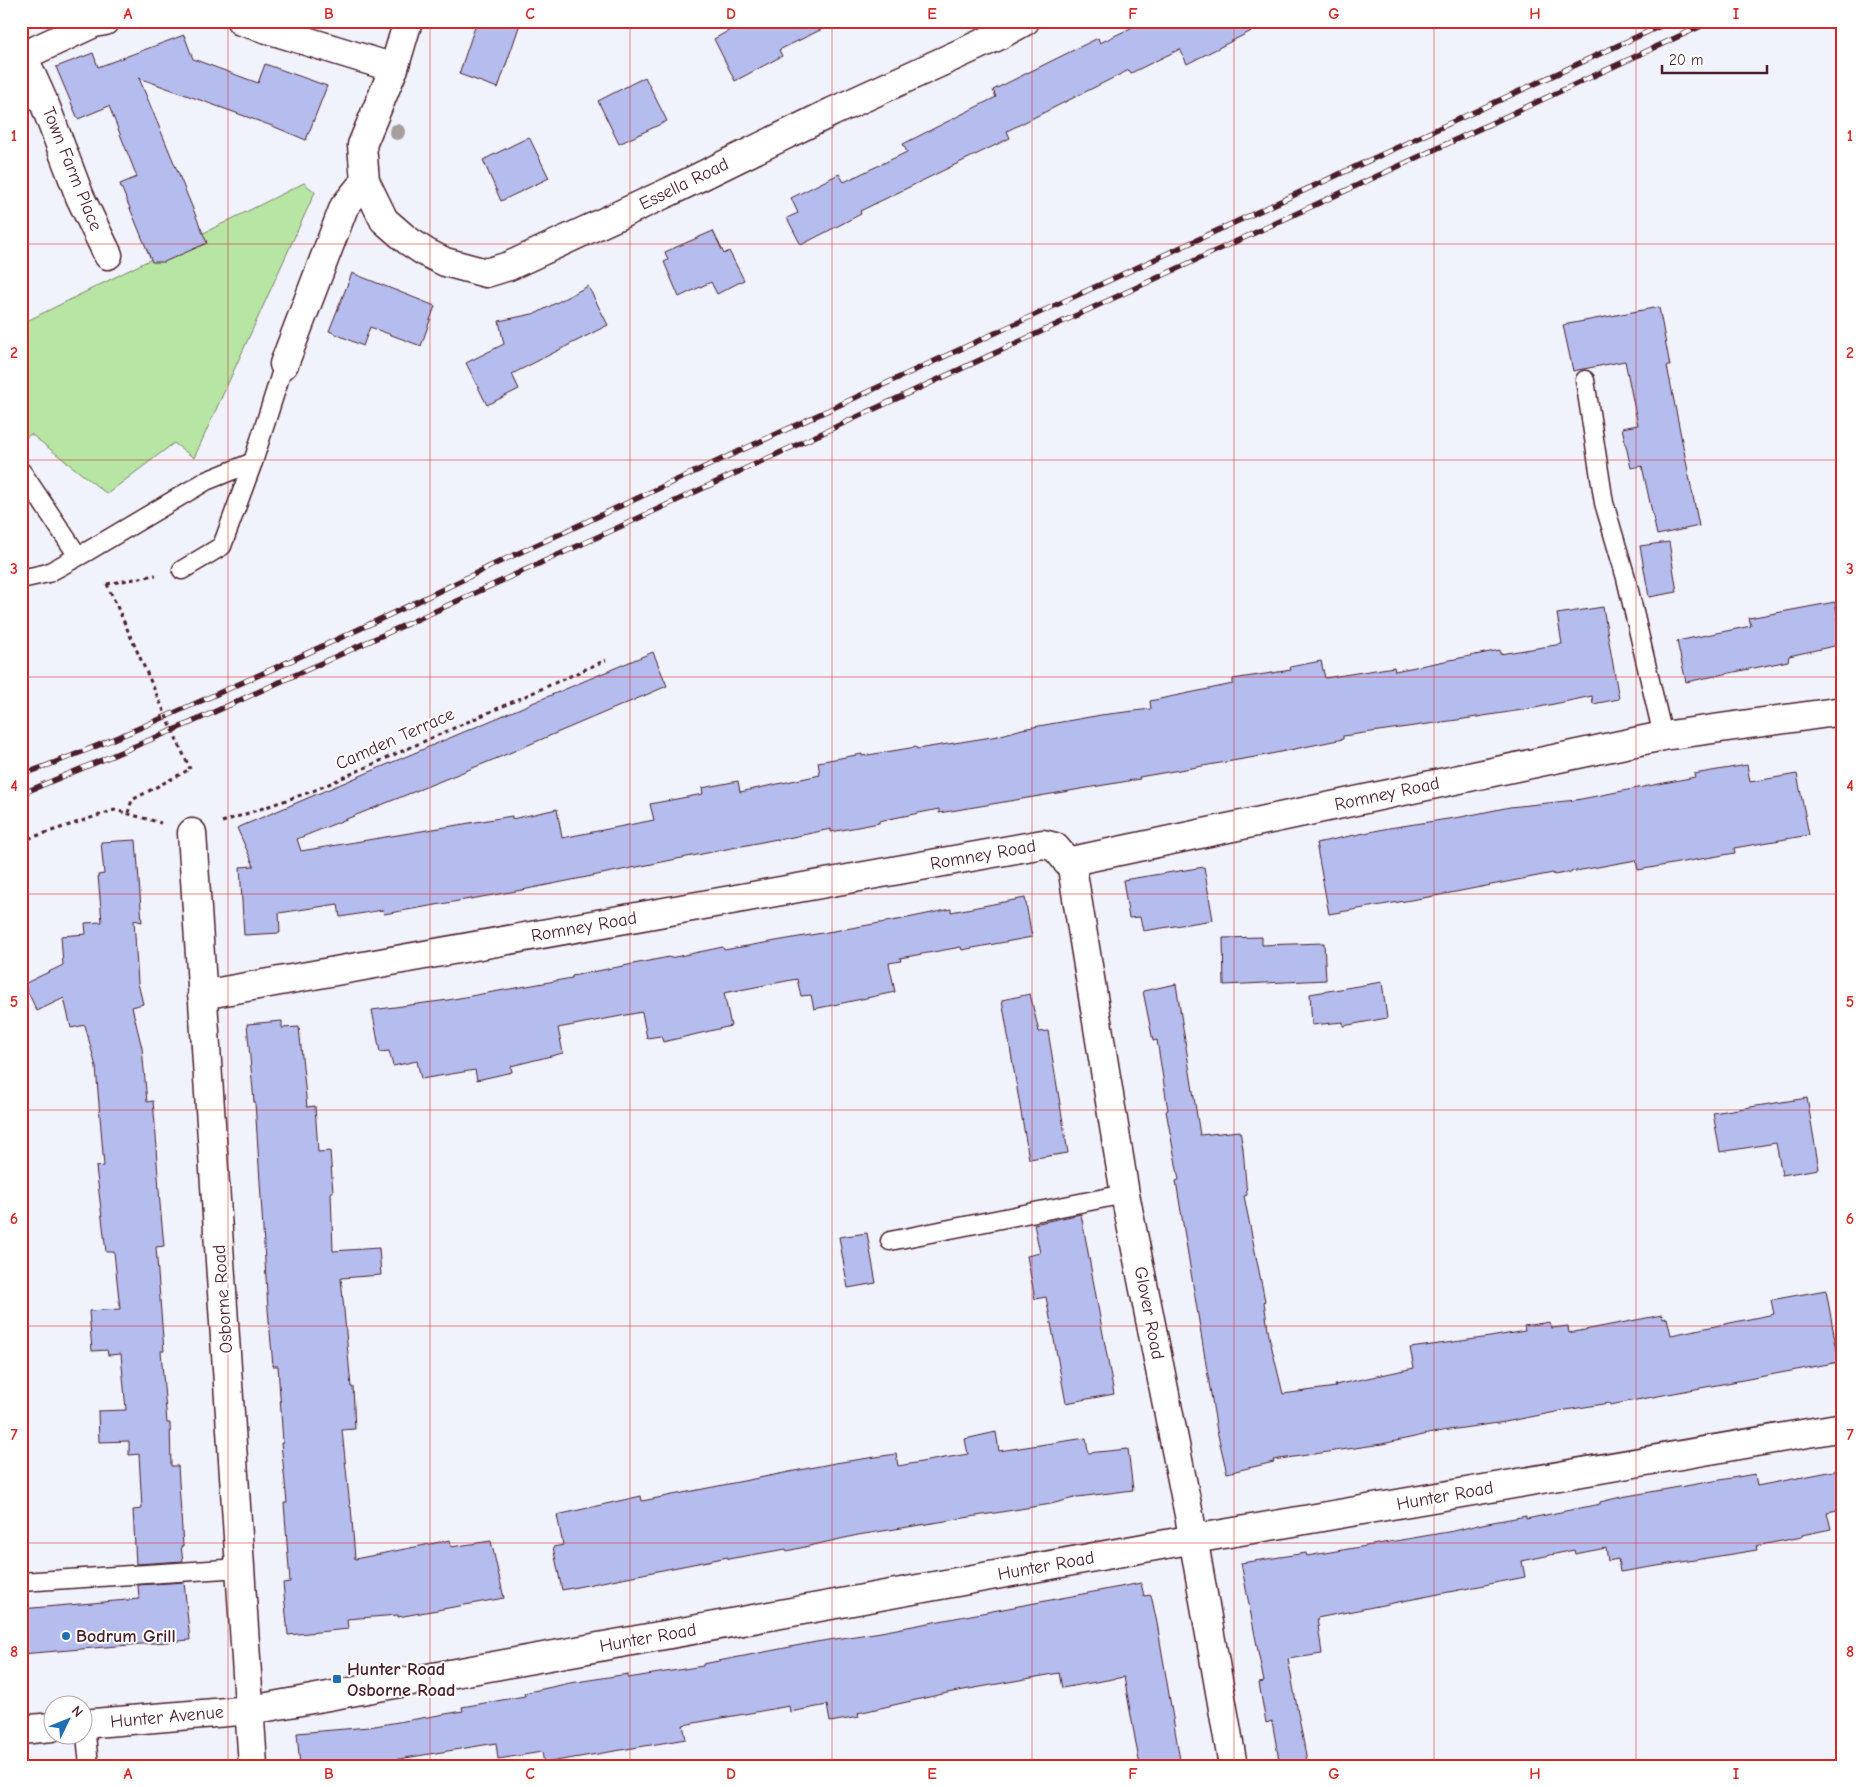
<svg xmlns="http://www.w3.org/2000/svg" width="1864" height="1787" font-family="'Comic Neue',sans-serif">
<rect width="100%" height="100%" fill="#f0f2fc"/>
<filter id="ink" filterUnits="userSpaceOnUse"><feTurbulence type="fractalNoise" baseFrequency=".02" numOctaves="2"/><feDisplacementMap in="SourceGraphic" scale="10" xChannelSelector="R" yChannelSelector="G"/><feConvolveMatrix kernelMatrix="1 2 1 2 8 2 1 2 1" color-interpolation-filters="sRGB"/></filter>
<g filter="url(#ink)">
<path fill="#b7e5a3" stroke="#808267" d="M 304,183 L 315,192 L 194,458 L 174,443 L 107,494 L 31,434 L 21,441 L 21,324 Z"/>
<g fill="#b5bdee" stroke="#4a1f2b">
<path d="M 477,21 L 521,21 L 498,88 L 459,74 Z"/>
<path d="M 746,21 L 839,21 L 779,50 L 782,56 L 735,81 L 714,39 Z"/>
<path d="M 1145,21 L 1271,21 L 1187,64 L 1180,49 L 1131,73 L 1129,70 L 1007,131 L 1010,138 L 860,211 L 861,214 L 801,245 L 787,218 L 798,213 L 791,198 L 839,174 L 844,182 L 907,152 L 903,144 L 996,97 L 993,90 L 1098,38 L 1100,43 Z"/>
<path d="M 184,35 L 193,59 L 258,83 L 265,64 L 327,86 L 306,140 L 275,127 L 139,78 L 207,243 L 164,262 L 152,262 L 120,184 L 137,177 L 109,106 L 78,119 L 56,67 L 93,53 L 98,67 Z"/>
<path d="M 645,77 L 667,121 L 619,144 L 598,101 Z"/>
<path d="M 529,137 L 549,178 L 501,201 L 483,160 Z"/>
<path d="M 713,231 L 724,254 L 729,251 L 744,280 L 717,294 L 711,282 L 679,297 L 664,262 L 668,260 L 665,252 Z"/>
<path d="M 352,273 L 435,306 L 421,346 L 370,327 L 363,346 L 329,331 Z"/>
<path d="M 588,286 L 608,325 L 512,374 L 519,389 L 487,405 L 466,363 L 504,344 L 499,321 L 537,313 Z"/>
<path d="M 1659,307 L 1670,366 L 1667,366 L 1699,526 L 1657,535 L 1642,466 L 1631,468 L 1622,428 L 1638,425 L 1625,361 L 1573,371 L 1563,325 Z"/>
<path d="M 1669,542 L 1677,592 L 1649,597 L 1640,546 Z"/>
<path d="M 1835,602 L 1843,644 L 1789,656 L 1788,661 L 1686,682 L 1677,641 L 1751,626 L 1749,618 Z"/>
<path d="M 1603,607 L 1619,699 L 1593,704 L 1592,696 L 1535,708 L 1464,719 L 1343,736 L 1343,739 L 1261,756 L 1139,777 L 1140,779 L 939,813 L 939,809 L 879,821 L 879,823 L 831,832 L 831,829 L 778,840 L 777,839 L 522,890 L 384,914 L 383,910 L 340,917 L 338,904 L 279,913 L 280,933 L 244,935 L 240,867 L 254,866 L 237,828 L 653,652 L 667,686 L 500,757 L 297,839 L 301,851 L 512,816 L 512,819 L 557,809 L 562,838 L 654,820 L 650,804 L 703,794 L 702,788 L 738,781 L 740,792 L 820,775 L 818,762 L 862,754 L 862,756 L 916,747 L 917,749 L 998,736 L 1022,729 L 1101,715 L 1151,709 L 1150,701 L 1233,684 L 1233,679 L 1291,670 L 1290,667 L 1321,661 L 1325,678 L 1394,667 L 1395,671 L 1500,650 L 1500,654 L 1562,644 L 1557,614 Z"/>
<path d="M 1747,765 L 1750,782 L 1797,774 L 1809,835 L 1734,848 L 1735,853 L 1638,870 L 1636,860 L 1554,875 L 1553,873 L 1440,895 L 1329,914 L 1316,843 L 1389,828 L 1461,817 L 1510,807 L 1576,800 L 1695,777 L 1694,774 Z"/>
<path d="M 136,840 L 142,922 L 134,920 L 138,983 L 143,1004 L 132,1007 L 142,1048 L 147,1102 L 153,1101 L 157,1148 L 156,1148 L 160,1204 L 164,1246 L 156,1247 L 164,1351 L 161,1351 L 167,1423 L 170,1423 L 171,1466 L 178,1466 L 183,1546 L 181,1546 L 183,1561 L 136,1564 L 133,1510 L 142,1509 L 139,1454 L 129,1455 L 129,1441 L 99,1442 L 98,1411 L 126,1410 L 121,1354 L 108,1355 L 107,1350 L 92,1351 L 89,1311 L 120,1309 L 114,1252 L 106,1252 L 96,1167 L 104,1166 L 96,1067 L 85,1025 L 71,1028 L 64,998 L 37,1011 L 24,984 L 63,965 L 61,936 L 86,934 L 85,923 L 102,922 L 98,875 L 104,874 L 101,842 Z"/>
<path d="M 1204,867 L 1213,920 L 1143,931 L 1140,917 L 1129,918 L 1123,880 Z"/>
<path d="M 1025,898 L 1032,937 L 962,950 L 961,947 L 900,958 L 901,961 L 889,963 L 895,992 L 814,1009 L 811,995 L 801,996 L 797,979 L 724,993 L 731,1026 L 663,1042 L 661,1036 L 647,1038 L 642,1012 L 558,1028 L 563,1053 L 511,1066 L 512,1072 L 477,1080 L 475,1070 L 421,1079 L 417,1061 L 393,1066 L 389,1051 L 380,1052 L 372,1010 L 448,1000 L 572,978 L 572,976 L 669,957 L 670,958 L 723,947 L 724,950 L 903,919 L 951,909 L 951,912 Z"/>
<path d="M 1262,937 L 1262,945 L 1324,943 L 1326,980 L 1224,985 L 1223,938 Z"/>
<path d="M 1382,982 L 1387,1018 L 1343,1026 L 1343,1022 L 1312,1025 L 1310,994 Z"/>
<path d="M 1176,984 L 1200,1135 L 1240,1131 L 1243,1149 L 1247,1195 L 1244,1196 L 1265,1301 L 1264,1302 L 1269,1336 L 1283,1394 L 1336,1387 L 1335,1385 L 1414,1368 L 1410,1348 L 1490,1337 L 1525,1331 L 1524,1326 L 1550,1322 L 1552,1328 L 1568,1326 L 1569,1333 L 1662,1315 L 1663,1319 L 1667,1318 L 1671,1335 L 1774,1314 L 1771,1300 L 1826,1290 L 1839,1362 L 1610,1405 L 1609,1403 L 1566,1410 L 1505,1422 L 1442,1431 L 1382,1444 L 1273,1460 L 1274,1462 L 1227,1473 L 1217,1431 L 1176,1181 L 1179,1180 L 1166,1111 L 1168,1110 L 1157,1040 L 1153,1041 L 1143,991 Z"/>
<path d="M 1030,994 L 1039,1032 L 1048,1031 L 1068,1153 L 1029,1159 L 1002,1000 Z"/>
<path d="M 282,1021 L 282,1028 L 299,1027 L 307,1107 L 315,1106 L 318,1152 L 330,1151 L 333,1192 L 331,1192 L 333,1251 L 379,1248 L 381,1275 L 341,1278 L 351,1387 L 353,1387 L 355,1429 L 342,1430 L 350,1507 L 351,1507 L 355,1559 L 450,1540 L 451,1547 L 491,1541 L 504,1598 L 398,1617 L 398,1615 L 347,1619 L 348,1629 L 288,1635 L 283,1583 L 290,1582 L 284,1503 L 287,1503 L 281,1443 L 283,1443 L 278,1366 L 273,1366 L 268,1309 L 255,1102 L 254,1102 L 247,1024 Z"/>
<path d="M 1807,1098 L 1819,1169 L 1782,1175 L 1776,1143 L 1720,1152 L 1713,1113 Z"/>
<path d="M 1081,1214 L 1114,1394 L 1066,1403 L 1046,1297 L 1035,1299 L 1027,1256 L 1040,1253 L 1034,1224 Z"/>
<path d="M 867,1233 L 876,1283 L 848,1288 L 839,1237 Z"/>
<path d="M 996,1432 L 999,1451 L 1086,1438 L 1088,1453 L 1128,1449 L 1133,1490 L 1078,1497 L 1051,1504 L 858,1535 L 787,1551 L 786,1549 L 728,1559 L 728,1557 L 562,1590 L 553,1547 L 563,1545 L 557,1515 L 641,1496 L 642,1501 L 835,1463 L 896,1454 L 898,1466 L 968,1454 L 965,1439 Z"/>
<path d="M 1839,1470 L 1843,1489 L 1843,1509 L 1827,1512 L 1831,1529 L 1802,1535 L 1802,1537 L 1756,1546 L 1757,1550 L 1620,1572 L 1618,1559 L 1608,1561 L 1606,1548 L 1575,1554 L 1574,1550 L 1522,1561 L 1525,1577 L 1317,1618 L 1322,1654 L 1288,1659 L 1308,1766 L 1280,1766 L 1272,1721 L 1266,1723 L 1259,1683 L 1264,1682 L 1241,1563 L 1306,1553 L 1307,1556 L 1454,1531 L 1482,1524 L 1526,1516 L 1526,1519 L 1600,1504 L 1600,1502 L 1621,1497 L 1755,1474 L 1757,1486 Z"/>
<path d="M 184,1582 L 190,1640 L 21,1654 L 21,1609 L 139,1599 L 138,1585 Z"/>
<path d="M 1141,1583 L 1144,1596 L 1151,1595 L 1157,1623 L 1181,1766 L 1140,1766 L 1124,1677 L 1062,1688 L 1059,1673 L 947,1693 L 858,1713 L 859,1717 L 830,1722 L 827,1705 L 790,1712 L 789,1706 L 683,1725 L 686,1739 L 544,1763 L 542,1752 L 498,1759 L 496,1743 L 357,1766 L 300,1766 L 297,1733 L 369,1727 L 463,1711 L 462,1707 L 525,1696 L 524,1693 L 570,1683 L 628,1674 L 628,1678 L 703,1666 L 703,1664 L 816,1642 L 881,1632 Z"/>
</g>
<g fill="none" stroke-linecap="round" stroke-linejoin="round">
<defs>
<g id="lane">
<path d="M 1585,380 L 1604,503 L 1626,578 L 1663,736"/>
<path d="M 22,472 L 78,556"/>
<path d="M 182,570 L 222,546 L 253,462 L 284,364"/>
<path d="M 21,579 L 48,573 L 88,551 L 206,481 L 253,462"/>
<path d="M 890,1241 L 1125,1194"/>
<path d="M 21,1582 L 241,1568"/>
<path d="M 85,1724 L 89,1766"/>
</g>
<g id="street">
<path d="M 105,21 L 94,23 L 23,56 L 45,105 L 80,197 L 108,255"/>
<path d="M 241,21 L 394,68"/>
<path d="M 408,21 L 394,68 L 362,145 L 365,181 L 384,220 L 407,240 L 425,252 L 445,262 L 486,273 L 509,266 L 671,191 L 832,112 L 996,37 L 1025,21"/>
<path d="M 284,364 L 344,207 L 365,181"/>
<path d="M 192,833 L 253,1766"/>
<path d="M 1067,862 L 1663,736 L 1843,711"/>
<path d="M 202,995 L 1043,844 L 1055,847 L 1072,867 L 1125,1194 L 1190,1520 L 1233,1766"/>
<path d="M 82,1724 L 251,1710 L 1194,1539 L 1843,1427"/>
<path d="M 21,1730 L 52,1727"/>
</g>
</defs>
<use href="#lane" stroke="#4a1f2b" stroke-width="21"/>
<use href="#street" stroke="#4a1f2b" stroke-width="31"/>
<g stroke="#4a1f2b" stroke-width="3" stroke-dasharray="4 4" stroke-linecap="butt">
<path d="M 107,584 L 156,575"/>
<path d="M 128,813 L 132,800 L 190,769"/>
<path d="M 222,822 L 313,791 L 606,660"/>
<path d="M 21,841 L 115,810 L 161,823"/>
</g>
<use href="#lane" stroke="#fff" stroke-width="18"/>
<use href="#street" stroke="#fff" stroke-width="28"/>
<defs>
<g id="rail">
<path d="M 21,775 C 89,751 156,721 221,692 C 314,651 405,608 497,563 L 1671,21"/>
<path d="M 21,794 L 190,723 L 615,529 L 1712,21"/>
</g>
</defs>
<use href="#rail" stroke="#4a1f2b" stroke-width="5.5"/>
<use href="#rail" stroke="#fff" stroke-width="4" stroke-dasharray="11" stroke-linecap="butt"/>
<path stroke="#4a1f2b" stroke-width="3" stroke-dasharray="4 4" stroke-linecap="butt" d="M 107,584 L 190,769"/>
</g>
<circle fill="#a79e9d" cx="397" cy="132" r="8"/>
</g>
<path fill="none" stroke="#d62828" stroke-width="1" stroke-opacity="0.55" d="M 228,21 L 228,1766M 430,21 L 430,1766M 630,21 L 630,1766M 832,21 L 832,1766M 1032,21 L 1032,1766M 1234,21 L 1234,1766M 1434,21 L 1434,1766M 1636,21 L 1636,1766M 21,244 L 1843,244M 21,460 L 1843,460M 21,677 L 1843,677M 21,894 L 1843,894M 21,1110 L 1843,1110M 21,1326 L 1843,1326M 21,1543 L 1843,1543"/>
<g fill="#1f6fb2" stroke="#fff" stroke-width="2">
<circle cx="66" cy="1636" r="5"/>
<rect x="332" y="1674" width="10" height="10" rx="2.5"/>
</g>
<g text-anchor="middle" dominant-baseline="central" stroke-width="4" stroke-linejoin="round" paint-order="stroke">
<g font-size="18" fill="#4a1f2b" stroke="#fff">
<text transform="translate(72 169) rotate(68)">Town Farm Place</text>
<text transform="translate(684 184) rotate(-26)">Essella Road</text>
<text transform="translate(395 739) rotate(-24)">Camden Terrace</text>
<text transform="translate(1387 794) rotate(-12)">Romney Road</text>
<text transform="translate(983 855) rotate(-10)">Romney Road</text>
<text transform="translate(584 927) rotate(-10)">Romney Road</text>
<text transform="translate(223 1299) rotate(-94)">Osborne Road</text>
<text transform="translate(1149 1313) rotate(79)">Glover Road</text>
<text transform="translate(1445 1496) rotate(-10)">Hunter Road</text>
<text transform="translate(1046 1566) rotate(-10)">Hunter Road</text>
<text transform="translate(648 1638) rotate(-10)">Hunter Road</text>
<text transform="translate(167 1717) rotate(-5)">Hunter Avenue</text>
</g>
<g font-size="18" font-weight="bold" fill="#4a1f2b" stroke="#fff" text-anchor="start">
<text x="76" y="1636">Bodrum Grill</text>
<text x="347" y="1669">Hunter Road<tspan x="347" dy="21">Osborne Road</tspan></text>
</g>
</g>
<rect width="1864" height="1787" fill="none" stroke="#fff" stroke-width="55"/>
<g transform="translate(68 1720) rotate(47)"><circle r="24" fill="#ffffff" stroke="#b7a5aa"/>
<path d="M0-4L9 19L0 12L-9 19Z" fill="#1f6fb2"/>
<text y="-8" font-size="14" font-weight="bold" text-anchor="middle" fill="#4a1f2b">N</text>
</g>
<path d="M1662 65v8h105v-8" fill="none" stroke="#4a1f2b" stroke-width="2.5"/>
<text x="1669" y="65" font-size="15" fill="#4a1f2b" stroke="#ffffff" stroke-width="4" paint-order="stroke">20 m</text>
<rect x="28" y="28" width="1808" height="1732" fill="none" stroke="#d62828" stroke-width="2"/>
<g font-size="16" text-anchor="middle" font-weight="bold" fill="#d62828">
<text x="128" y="19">A</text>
<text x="329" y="19">B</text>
<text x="530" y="19">C</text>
<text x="731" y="19">D</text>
<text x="932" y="19">E</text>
<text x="1133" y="19">F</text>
<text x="1334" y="19">G</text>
<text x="1535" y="19">H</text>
<text x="1736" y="19">I</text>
<text x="14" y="141">1</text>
<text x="1850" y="141">1</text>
<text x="14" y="358">2</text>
<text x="1850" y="358">2</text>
<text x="14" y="574">3</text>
<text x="1850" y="574">3</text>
<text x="14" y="791">4</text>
<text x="1850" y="791">4</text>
<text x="14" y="1007">5</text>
<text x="1850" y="1007">5</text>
<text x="14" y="1224">6</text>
<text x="1850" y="1224">6</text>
<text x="14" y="1440">7</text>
<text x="1850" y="1440">7</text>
<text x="14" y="1657">8</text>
<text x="1850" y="1657">8</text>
<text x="128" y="1779">A</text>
<text x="329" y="1779">B</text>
<text x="530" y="1779">C</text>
<text x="731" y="1779">D</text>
<text x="932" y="1779">E</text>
<text x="1133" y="1779">F</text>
<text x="1334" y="1779">G</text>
<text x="1535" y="1779">H</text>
<text x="1736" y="1779">I</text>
</g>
</svg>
